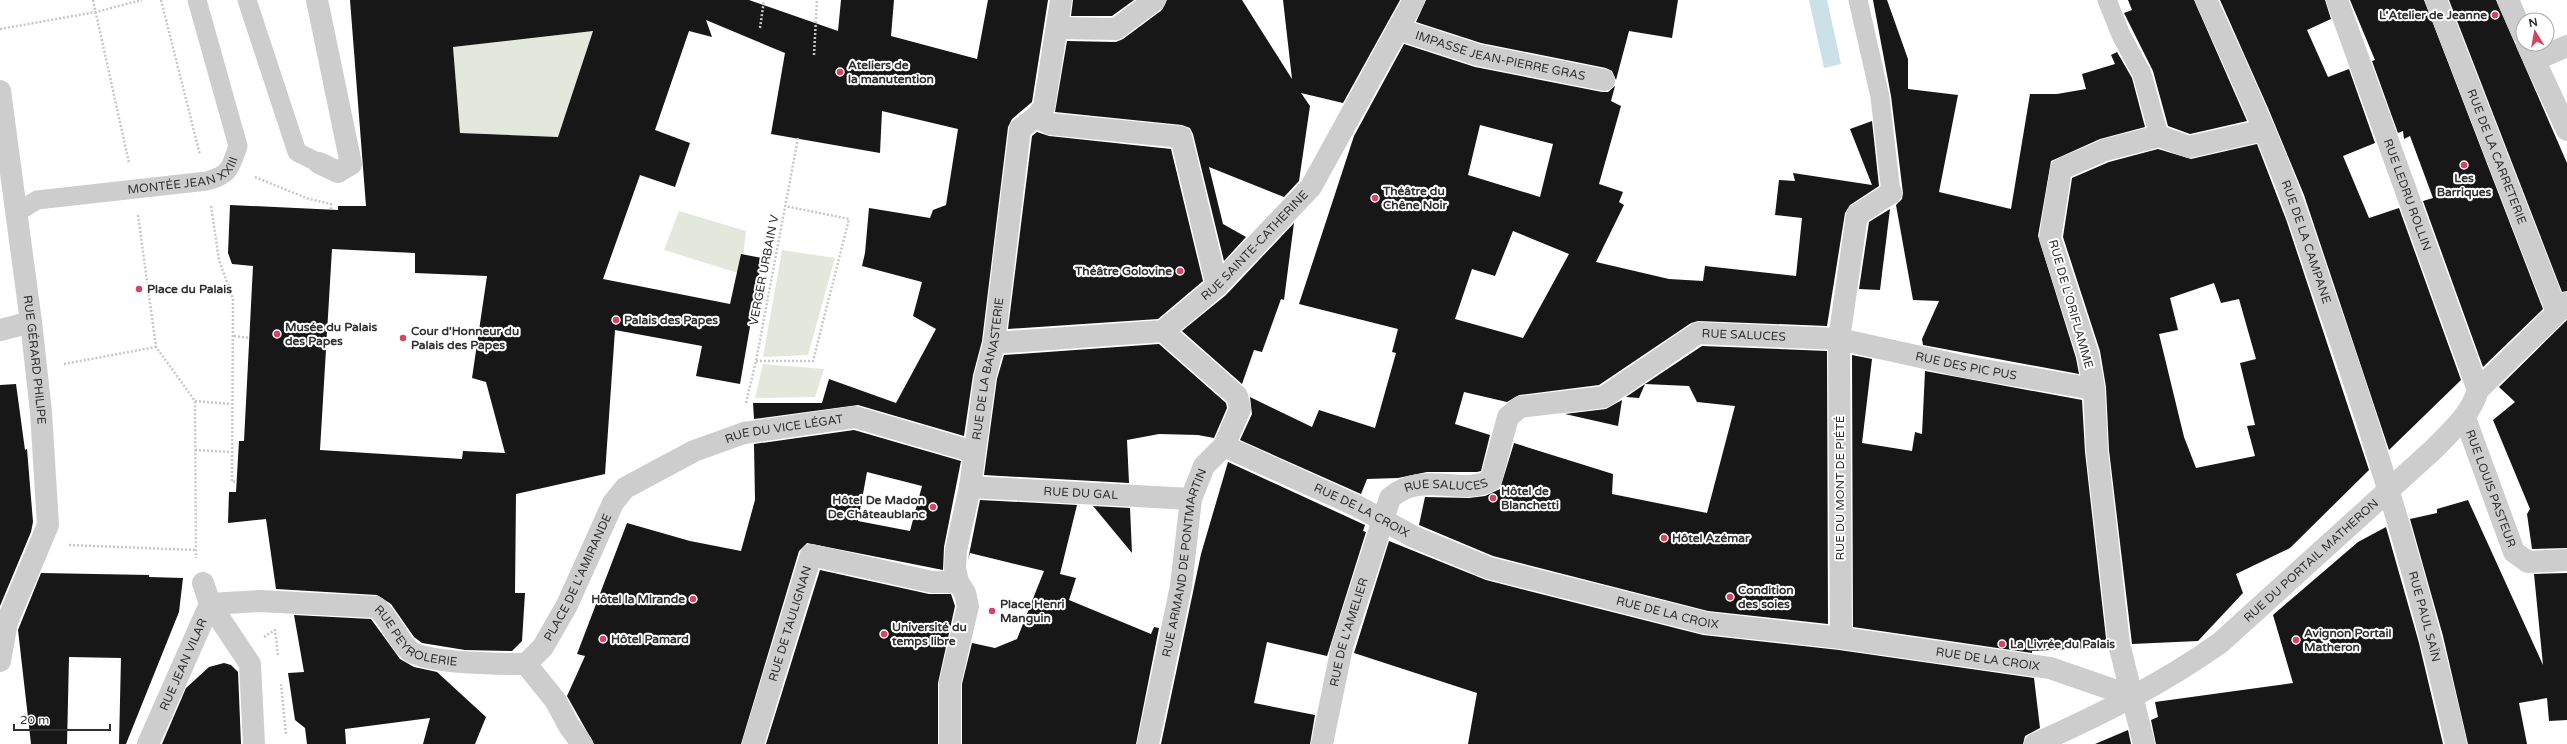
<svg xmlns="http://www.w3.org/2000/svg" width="2567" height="744" font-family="'Varela Round',sans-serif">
<rect width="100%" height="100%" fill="#fff"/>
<g fill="#e4e8dc">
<path d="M 593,31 L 558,137 L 460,133 L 453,47 Z"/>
<path d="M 679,211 L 746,231 L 741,274 L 664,250 Z"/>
<path d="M 782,250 L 835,258 L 808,355 L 763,357 Z"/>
<path d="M 763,364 L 824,369 L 815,397 L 755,398 Z"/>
</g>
<path fill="#cbe0e7" d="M 1809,0 L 1827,0 L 1841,64 L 1824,68 Z"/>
<g fill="#171717" fill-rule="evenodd">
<path d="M 350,0 L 749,0 L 838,31 L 841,0 L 894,0 L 891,36 L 977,59 L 988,0 L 1048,0 L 1032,102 L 1012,119 L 1008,127 L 982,341 L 973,375 L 964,436 L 858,405 L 754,419 L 753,403 L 822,403 L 829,379 L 896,403 L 936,329 L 913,316 L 922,282 L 862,266 L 865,253 L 869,208 L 930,218 L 933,210 L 946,205 L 958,129 L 882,111 L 880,153 L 771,134 L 785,53 L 706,20 L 712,37 L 689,31 L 655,130 L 690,143 L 675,187 L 640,175 L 603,279 L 730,304 L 741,254 L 762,258 L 740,384 L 696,376 L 702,346 L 615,330 L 605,474 L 516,494 L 515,593 L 525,593 L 522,641 L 512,651 L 465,650 L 422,643 L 414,637 L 391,604 L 377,595 L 276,589 L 266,519 L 228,523 L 229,492 L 236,492 L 239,441 L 244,441 L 253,266 L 232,264 L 228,253 L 230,205 L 338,210 L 338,206 L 366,206 ZM 593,31 L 558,137 L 460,133 L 453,47 ZM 332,249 L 415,253 L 415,273 L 487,276 L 472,378 L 486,382 L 505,453 L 463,451 L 462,459 L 320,450 Z"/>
<path d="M 1073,0 L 1134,0 L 1112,16 L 1071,16 Z"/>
<path d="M 1167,0 L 1242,0 L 1292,79 L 1283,0 L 1400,0 L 1343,103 L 1301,93 L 1310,106 L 1299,181 L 1284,197 L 1209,167 L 1223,224 L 1246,237 L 1224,261 L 1193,134 L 1190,128 L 1182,125 L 1055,112 L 1067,41 L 1116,42 L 1123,39 L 1162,10 Z"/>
<path d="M 1426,0 L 1678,0 L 1672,38 L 1629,31 L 1616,80 L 1612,71 L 1606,68 L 1481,43 L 1416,22 Z"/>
<path d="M 1873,0 L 1887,0 L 1908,59 L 1908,89 L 1958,95 L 1939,192 L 2011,209 L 2030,94 L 2057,94 L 2086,89 L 2082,74 L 2115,64 L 2111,55 L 2117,52 L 2132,78 L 2145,127 L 2100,139 L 2051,161 L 2038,236 L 2076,358 L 2079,374 L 1923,345 L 1922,339 L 1939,301 L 1913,300 L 1896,205 L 1902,199 L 1903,193 L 1891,96 Z"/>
<path d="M 2128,0 L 2194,0 L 2247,121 L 2190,134 L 2168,126 L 2153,71 L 2124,13 L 2132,10 Z"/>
<path d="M 2220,0 L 2325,0 L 2331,19 L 2307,30 L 2328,77 L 2349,69 L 2375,143 L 2343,156 L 2369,218 L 2399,208 L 2461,380 L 2389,450 L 2304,195 L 2268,108 Z"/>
<path d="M 2350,0 L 2424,0 L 2543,309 L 2483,367 L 2423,201 L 2433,198 L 2410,136 L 2404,139 L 2403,131 L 2398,133 L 2372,61 L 2375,60 Z"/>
<path d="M 2449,0 L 2496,0 L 2567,163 L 2567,291 L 2562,292 Z"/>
<path d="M 1404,44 L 1475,67 L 1602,92 L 1608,92 L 1615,86 L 1611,101 L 1621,106 L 1599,184 L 1623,192 L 1619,202 L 1624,205 L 1596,262 L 1669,279 L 1703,281 L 1705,266 L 1796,276 L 1802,218 L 1775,215 L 1779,180 L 1795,181 L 1793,173 L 1872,185 L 1850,129 L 1872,121 L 1879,186 L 1850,205 L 1845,213 L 1827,326 L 1698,321 L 1691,323 L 1599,385 L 1519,395 L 1507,402 L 1464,392 L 1455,424 L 1490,435 L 1481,471 L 1477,472 L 1427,472 L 1398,478 L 1367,479 L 1361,494 L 1240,440 L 1252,414 L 1250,397 L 1312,427 L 1319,410 L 1375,428 L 1396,353 L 1392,352 L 1398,329 L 1299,304 L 1354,136 ZM 1480,125 L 1553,144 L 1540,197 L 1468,175 ZM 1513,231 L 1569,254 L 1523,338 L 1455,319 L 1472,269 L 1495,276 Z"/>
<path d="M 1037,132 L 1049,136 L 1171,149 L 1203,281 L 1158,319 L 1008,329 L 1032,136 Z"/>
<path d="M 2257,144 L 2287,222 L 2369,470 L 2290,548 L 2236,574 L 2243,593 L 2198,641 L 2132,644 L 2109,450 L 2106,387 L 2100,351 L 2063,237 L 2072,178 L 2109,162 L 2158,149 L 2191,159 ZM 2214,283 L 2221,303 L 2239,299 L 2256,359 L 2240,363 L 2255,425 L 2247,426 L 2255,456 L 2196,468 L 2184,437 L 2159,334 L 2178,330 L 2170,298 Z"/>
<path d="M 1890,209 L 1880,290 L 1859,289 L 1869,222 Z"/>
<path d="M 1294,223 L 1284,300 L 1281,299 L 1262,352 L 1254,350 L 1242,384 L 1182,331 L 1226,295 Z"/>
<path d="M 2567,320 L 2567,548 L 2532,549 L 2527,514 L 2530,509 L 2493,420 L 2515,402 L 2499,387 Z"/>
<path d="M 1159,344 L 1226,403 L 1227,408 L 1214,438 L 1198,435 L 1159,434 L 1127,440 L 1129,483 L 984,475 L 997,379 L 1004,355 Z"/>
<path d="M 1702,346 L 1827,351 L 1828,624 L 1708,611 L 1493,556 L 1419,525 L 1425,497 L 1469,498 L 1485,496 L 1500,489 L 1514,443 L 1613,474 L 1612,494 L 1707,513 L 1735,406 L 1697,402 L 1689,386 L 1645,384 Z"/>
<path d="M 1852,355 L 1872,359 L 1862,443 L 1912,451 L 1915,432 L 1922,434 L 1925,371 L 2082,400 L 2085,452 L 2107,647 L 2032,651 L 2032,653 L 1853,627 Z"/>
<path d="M 16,384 L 25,450 L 27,449 L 33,522 L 31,532 L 0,606 L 0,385 Z"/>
<path d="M 1645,384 L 1639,398 L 1626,397 Z"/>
<path d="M 1622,400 L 1618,426 L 1565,414 L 1606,409 Z"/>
<path d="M 854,430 L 961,461 L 944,547 L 943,570 L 807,543 L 799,551 L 741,744 L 594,744 L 567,696 L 585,656 L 577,654 L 627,523 L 690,541 L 741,551 L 755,500 L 754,444 ZM 867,472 L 922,486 L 910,531 L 858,521 Z"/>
<path d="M 1228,462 L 1365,525 L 1363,531 L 1366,532 L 1327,656 L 1267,642 L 1254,703 L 1315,715 L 1310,744 L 1161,744 L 1201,554 Z"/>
<path d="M 980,500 L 1077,505 L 1060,574 L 1076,578 L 1069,600 L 1151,634 L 1154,627 L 1159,628 L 1136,744 L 962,744 L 962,684 L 972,643 L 995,648 L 1017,639 L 1044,571 L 970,553 L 968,560 Z"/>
<path d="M 2468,500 L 2543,665 L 2534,574 L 2567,573 L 2567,720 L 2549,721 L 2547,698 L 2519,703 L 2527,744 L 2468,744 L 2443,636 L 2410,519 L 2437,513 L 2437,509 Z"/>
<path d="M 1093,506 L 1130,508 L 1132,553 Z"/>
<path d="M 2386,527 L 2419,643 L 2443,744 L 2156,744 L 2151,720 L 2158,717 L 2155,702 L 2293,683 L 2273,615 L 2358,542 Z"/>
<path d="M 1389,541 L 1486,580 L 1703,635 L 1839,650 L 2034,678 L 2040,728 L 2025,736 L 2023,744 L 1468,744 L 1477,693 L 1354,653 Z"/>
<path d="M 820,570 L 929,594 L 951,594 L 955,606 L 938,683 L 938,744 L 766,744 Z"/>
<path d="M 41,573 L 149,575 L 149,577 L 183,578 L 179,612 L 126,744 L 119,744 L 121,658 L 69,657 L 67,744 L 31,744 L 18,630 Z"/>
<path d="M 294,615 L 371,619 L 400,659 L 414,667 L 437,672 L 486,717 L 475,744 L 423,744 L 430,718 L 345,729 L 346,744 L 307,744 L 305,728 L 295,720 L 288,673 L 304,672 Z"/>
<path d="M 224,663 L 231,665 L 238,672 L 241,744 L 162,744 L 186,688 L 209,667 Z"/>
<path d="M 2128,730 L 2131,744 L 2095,744 Z"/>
</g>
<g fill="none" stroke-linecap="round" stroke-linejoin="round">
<g stroke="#c7c7c7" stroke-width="2.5" stroke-dasharray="2 2" stroke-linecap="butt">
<path d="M 93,0 L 129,163"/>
<path d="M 161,0 L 200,155"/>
<path d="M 760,28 L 764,0"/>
<path d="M 0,29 L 96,12 L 142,0"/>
<path d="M 814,55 L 817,0"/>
<path d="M 255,177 L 309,199 L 331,204 L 331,210"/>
<path d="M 211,206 L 219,260 L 233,299 L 232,482 L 236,481"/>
<path d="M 138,215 L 156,347 L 195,401 L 196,558"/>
<path d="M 234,336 L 249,338"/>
<path d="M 756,361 L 813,361 L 849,219 L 785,206"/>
<path d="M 64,364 L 156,347"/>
<path d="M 195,401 L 231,404"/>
<path d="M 746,403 L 756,361 L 798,138"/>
<path d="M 195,450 L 231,452"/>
<path d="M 69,545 L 195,550"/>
<path d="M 264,637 L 275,630 L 278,655"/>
<path d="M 281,684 L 286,734"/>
</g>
<g stroke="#cdcdcd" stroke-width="19">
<path d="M 247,0 L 297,152 L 319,163"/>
<path d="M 1858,0 L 1880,97 L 1891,193"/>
<path d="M 2107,0 L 2121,35 L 2142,74 L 2159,136"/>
<path id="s1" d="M 16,213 L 37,200 L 207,181 C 231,174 230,168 238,146 L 197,0"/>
</g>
<g stroke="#cdcdcd" stroke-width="22">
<path d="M 317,0 L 351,164 L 338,172 L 319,163"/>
<path d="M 2508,0 L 2523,34"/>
<path d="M 2527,44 L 2567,130"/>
<path d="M 2535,60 L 2567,46"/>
<path id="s2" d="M 0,91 L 31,322 L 41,412 L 48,525 L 7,622 L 0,661"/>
<path d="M 0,330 L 31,322"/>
<path id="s3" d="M 2465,418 L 2514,552 L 2528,562 L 2567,560"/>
<path id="s4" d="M 210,604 L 259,601 L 376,607 C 391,619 395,637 409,650 C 423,664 504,664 526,664"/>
<path d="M 210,604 L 250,664 L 254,744"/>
<path id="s5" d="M 526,664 L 543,647 L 567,605 L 613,503 L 625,488 L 694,451 L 744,433 L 855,417 L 974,452"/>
<path d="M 526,664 L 555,700 L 569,726 L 582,744"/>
<path id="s6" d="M 148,744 L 210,604 L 203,583"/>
<path id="s7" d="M 753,744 L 811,555 L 932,582 L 958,582"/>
</g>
<g stroke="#cdcdcd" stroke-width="22">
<path id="s8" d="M 2206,0 C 2234,60 2261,120 2285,181 C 2304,230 2319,281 2337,331 C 2383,466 2425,604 2456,744"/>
<path id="s9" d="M 2337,0 L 2478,390"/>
<path id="s10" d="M 2436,0 L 2557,312"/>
<path d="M 1057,28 L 1116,29 L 1155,0"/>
<path id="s11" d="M 1398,29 L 1478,55 L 1604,80"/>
<path d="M 1036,117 L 1050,124 L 1181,137 L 1217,286"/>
<path id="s12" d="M 994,343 L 1163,331 L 1217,286 L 1311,187 L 1414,0"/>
<path id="s13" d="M 1224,446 L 1357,506 L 1414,537 L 1489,568 L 1706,623 L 1841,638 L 2050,668 L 2134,697"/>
<path id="s14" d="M 970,487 L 1191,499"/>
<path id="s15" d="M 1841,638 L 1839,339 L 1966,367 L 2094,389"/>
<path id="s16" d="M 950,744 L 950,683 L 968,606 L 965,593 L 958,582 L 955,568 L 956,550 L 970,487 L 985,377 L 994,343 L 1020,129 L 1036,117 L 1044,107 L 1061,0"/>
<path id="s17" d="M 1148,744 L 1181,586 L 1191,499 L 1204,466 L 1224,446 L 1240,409 L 1237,396 L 1163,331"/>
<path id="s18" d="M 1322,744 L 1342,647 L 1390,498 C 1422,469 1463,497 1491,480 L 1508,417 L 1520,407 L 1604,397 L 1698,333 L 1839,339 L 1857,215 L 1891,193"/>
<path id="s19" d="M 2035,744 C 2100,715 2162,684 2220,643 L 2434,449 C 2452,430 2470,416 2478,390 L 2567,303"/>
<path d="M 2144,744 L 2119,644 L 2097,451 L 2094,389 L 2088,355 L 2050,238 L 2061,169 L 2105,150 L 2159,136 L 2189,147 L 2264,130"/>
</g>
</g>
<g fill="#d44561" stroke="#fff" stroke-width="1.5">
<circle cx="2495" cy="15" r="4"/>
<circle cx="840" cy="72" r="4"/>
<circle cx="2464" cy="165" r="4"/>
<circle cx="1375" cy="198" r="4"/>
<circle cx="1180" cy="271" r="4"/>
<circle cx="139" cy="289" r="4"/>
<circle cx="616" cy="320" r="4"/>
<circle cx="277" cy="334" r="4"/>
<circle cx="403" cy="338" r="4"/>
<circle cx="1493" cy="498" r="4"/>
<circle cx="933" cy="507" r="4"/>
<circle cx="1664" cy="538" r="4"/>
<circle cx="1730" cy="597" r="4"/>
<circle cx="693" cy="599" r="4"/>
<circle cx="992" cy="611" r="4"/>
<circle cx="884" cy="634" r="4"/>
<circle cx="603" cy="639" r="4"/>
<circle cx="2296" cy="640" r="4"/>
<circle cx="2002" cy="644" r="4"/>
</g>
<g text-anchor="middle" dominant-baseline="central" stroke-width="4" stroke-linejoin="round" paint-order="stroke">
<g font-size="12" font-weight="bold" fill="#303030" stroke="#fff" text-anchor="start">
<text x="2487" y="15" text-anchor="end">L'Atelier de Jeanne</text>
<text x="848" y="65">Ateliers de<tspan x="848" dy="14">la manutention</tspan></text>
<text x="2464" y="178" text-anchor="middle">Les<tspan x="2464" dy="14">Barriques</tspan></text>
<text x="1383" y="191">Théâtre du<tspan x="1383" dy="14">Chêne Noir</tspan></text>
<text x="1172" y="271" text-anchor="end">Théâtre Golovine</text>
<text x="147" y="289">Place du Palais</text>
<text x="624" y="320">Palais des Papes</text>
<text x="285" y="327">Musée du Palais<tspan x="285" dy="14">des Papes</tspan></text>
<text x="411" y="331">Cour d'Honneur du<tspan x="411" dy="14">Palais des Papes</tspan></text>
<text x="1501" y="491">Hôtel de<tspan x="1501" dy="14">Blanchetti</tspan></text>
<text x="925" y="500" text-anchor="end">Hôtel De Madon<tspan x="925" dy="14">De Châteaublanc</tspan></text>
<text x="1672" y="538">Hôtel Azémar</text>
<text x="1738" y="590">Condition<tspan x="1738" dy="14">des soies</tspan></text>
<text x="685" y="599" text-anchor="end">Hôtel la Mirande</text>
<text x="1000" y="604">Place Henri<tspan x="1000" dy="14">Manguin</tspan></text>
<text x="892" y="627">Université du<tspan x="892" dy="14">temps libre</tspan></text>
<text x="2304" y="633">Avignon Portail<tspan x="2304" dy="14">Matheron</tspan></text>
<text x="611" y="639">Hôtel Pamard</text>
<text x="2010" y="644">La Livrée du Palais</text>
</g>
<g font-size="12" fill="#303030" stroke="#fff">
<text stroke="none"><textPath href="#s11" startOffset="106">IMPASSE JEAN-PIERRE GRAS</textPath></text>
<text stroke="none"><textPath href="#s10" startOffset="168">RUE DE LA CARRETERIE</textPath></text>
<text stroke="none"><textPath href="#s1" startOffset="175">MONTÉE JEAN XXIII</textPath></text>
<text stroke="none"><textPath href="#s9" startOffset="207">RUE LEDRU ROLLIN</textPath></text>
<text stroke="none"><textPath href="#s8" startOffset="262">RUE DE LA CAMPANE</textPath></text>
<text stroke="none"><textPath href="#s12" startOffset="295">RUE SAINTE-CATHERINE</textPath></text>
<text transform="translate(764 270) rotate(-79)">VERGER URBAIN V</text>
<text transform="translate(2071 304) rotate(74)">RUE DE L'ORIFLAMME</text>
<text stroke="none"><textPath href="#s18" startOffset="686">RUE SALUCES</textPath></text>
<text stroke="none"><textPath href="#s2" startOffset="271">RUE GÉRARD PHILIPE</textPath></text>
<text stroke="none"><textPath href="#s15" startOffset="429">RUE DES PIC PUS</textPath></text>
<text stroke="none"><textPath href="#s16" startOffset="383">RUE DE LA BANASTERIE</textPath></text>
<text stroke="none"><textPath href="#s5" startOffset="375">RUE DU VICE LÉGAT</textPath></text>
<text stroke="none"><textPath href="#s18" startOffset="315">RUE SALUCES</textPath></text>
<text transform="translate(1840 488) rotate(-90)">RUE DU MONT DE PIÉTÉ</text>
<text stroke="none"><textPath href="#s3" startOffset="75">RUE LOUIS PASTEUR</textPath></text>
<text stroke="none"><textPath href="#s14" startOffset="111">RUE DU GAL</textPath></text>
<text stroke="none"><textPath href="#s13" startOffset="152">RUE DE LA CROIX</textPath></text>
<text stroke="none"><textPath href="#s19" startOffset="334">RUE DU PORTAIL MATHERON</textPath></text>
<text stroke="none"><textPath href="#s17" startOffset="185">RUE ARMAND DE PONTMARTIN</textPath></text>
<text stroke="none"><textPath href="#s5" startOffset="102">PLACE DE L'AMIRANDE</textPath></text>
<text stroke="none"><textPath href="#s13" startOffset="476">RUE DE LA CROIX</textPath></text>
<text stroke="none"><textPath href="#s8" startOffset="655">RUE PAUL SAÏN</textPath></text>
<text stroke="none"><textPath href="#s7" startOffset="126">RUE DE TAULIGNAN</textPath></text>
<text stroke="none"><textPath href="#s18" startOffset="115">RUE DE L'AMELIER</textPath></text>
<text stroke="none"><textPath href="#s4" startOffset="219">RUE PEYROLERIE</textPath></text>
<text stroke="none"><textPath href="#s13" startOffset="800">RUE DE LA CROIX</textPath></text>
<text stroke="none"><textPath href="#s6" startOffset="87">RUE JEAN VILAR</textPath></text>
</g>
</g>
<g transform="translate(2535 32) rotate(349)"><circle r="19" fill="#ffffff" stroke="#acacac"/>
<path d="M0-3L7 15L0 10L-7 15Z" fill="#d44561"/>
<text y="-6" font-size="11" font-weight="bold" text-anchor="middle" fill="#303030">N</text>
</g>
<path d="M14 724v6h96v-6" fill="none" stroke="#303030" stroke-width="2"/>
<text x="20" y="724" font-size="12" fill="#303030" stroke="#ffffff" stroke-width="3" paint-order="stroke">20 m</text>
</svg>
